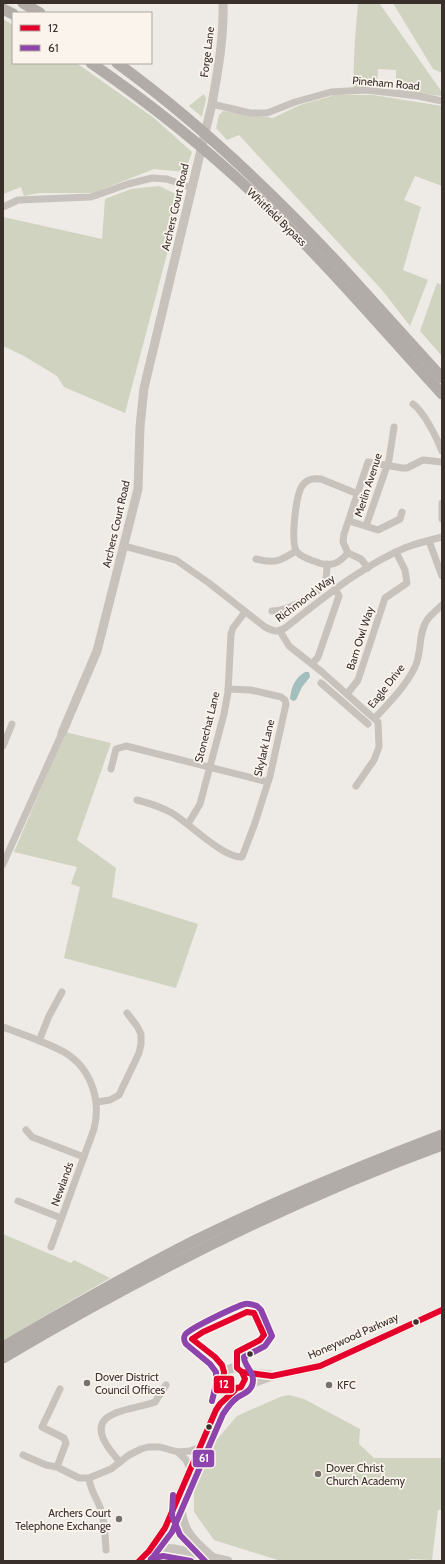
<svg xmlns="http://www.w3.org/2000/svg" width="445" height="1564" font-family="Cabin,sans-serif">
<rect width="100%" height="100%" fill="#eeeae5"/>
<g fill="#cfd3c0">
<path d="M 358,3 L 379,3 L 442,92 L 442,96 L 396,91 L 396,70 L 378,69 L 377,88 L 353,87 L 355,39 Z"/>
<path d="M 393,3 L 442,3 L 442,73 L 433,69 Z"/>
<path d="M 3,19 L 13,25 L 13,63 L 76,63 L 85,69 L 154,118 L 192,152 L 185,172 L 154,169 L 93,193 L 39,193 L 24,196 L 21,187 L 3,194 Z"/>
<path d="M 204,94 L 206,99 L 202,117 L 189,106 Z"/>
<path d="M 335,95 L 373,95 L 442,106 L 442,186 L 415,176 L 404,200 L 421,207 L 403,270 L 428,280 L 410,326 L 382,290 L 239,135 L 227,140 L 216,128 L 219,115 L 223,111 L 273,118 L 300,105 Z"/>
<path d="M 159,186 L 182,197 L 125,413 L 64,387 L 57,376 L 24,356 L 3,346 L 3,217 L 102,239 L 105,199 L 131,189 Z"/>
<path d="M 437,283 L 442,285 L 442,356 L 420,331 Z"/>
<path d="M 65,732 L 111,743 L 77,840 L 116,868 L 112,897 L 198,924 L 176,988 L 64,958 L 80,887 L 71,884 L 77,867 L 14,852 Z"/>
<path d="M 3,1234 L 71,1263 L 74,1260 L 110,1278 L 55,1310 L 3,1341 Z"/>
<path d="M 289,1395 L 304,1399 L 360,1429 L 359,1444 L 374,1458 L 442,1458 L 442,1510 L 438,1510 L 432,1560 L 410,1559 L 410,1561 L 281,1561 L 214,1540 L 194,1512 L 194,1490 L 214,1443 L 237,1416 L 280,1397 Z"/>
</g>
<path fill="#a2bfbe" d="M 305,672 L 309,672 L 310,677 L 302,687 L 296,700 L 293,701 L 290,699 C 291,687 295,678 305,672 Z"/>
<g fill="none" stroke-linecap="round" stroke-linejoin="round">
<g stroke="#c8c2bd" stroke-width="7">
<path d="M 212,104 L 250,113 L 267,113 L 295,102 L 331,92 L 366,90 L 418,96 L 442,101"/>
<path d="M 3,207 L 18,200 L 91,197 L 128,184 L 152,178 L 167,179 L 192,188"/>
<path d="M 413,404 C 424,412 437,438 442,451"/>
<path d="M 442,503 L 442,519"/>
<path d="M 349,521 L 378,530 L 400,519 L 402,512"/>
<path d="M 366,526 L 389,460 L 394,427"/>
<path d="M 429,541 L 442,576"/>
<path d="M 124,546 L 176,560 L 209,583 L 265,627 C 273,631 277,633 285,628 C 322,599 363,565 407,547 C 418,543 430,540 442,537"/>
<path d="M 348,553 C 339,563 332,567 319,563 C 312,560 302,558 297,552 C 290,543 296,495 302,486 C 306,479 314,478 321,479 L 358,494"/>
<path d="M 256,559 C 275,564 280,561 296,551"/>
<path d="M 368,568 L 361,559 L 348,553 L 343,542 L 344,534 L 368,462 L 402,468 L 407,468 L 423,460 L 442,462"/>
<path d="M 272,611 C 287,611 317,596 324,583 C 327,578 327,570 327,564"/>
<path d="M 280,631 L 289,646 L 322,672 L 378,722 L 379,747 L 374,760 L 356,786"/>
<path d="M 313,663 L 318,657 L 339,596 L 335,589"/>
<path d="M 321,683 L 368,724"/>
<path d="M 348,693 L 358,680 L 385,598 L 407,583 L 405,570 L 396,552"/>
<path d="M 375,718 C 390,702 405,687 415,667 C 422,653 418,633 427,620 C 431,614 437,610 442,605"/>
<path d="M 3,746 L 12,724"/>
<path d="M 111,769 L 116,749 L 126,746 L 268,782"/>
<path d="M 137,800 C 149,803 161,807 172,813 C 189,823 223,858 242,857 L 255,823 L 270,776 L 286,704 L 285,700 L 281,697 L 251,690 L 228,689"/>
<path d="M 188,824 L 200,804 L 224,714 L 228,692 L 231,634 L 233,628 L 245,612"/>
<path d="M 3,864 L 62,733"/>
<path d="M 3,1027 C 21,1034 40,1040 58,1049 C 89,1063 102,1097 94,1129 L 51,1247"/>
<path d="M 39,1041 L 49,1016 L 62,992"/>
<path d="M 97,1102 L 110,1100 L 119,1095 L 139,1053 L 141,1044 L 141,1034 L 137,1026 L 127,1013"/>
<path d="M 26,1130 L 32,1137 L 84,1157"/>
<path d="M 18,1201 L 61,1218"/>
<path d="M 178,1452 L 186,1460 L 191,1471"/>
<path d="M 23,1455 L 46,1465 L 57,1467 L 79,1478 L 89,1478 L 111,1469 L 129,1455 L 141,1449 L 148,1447 L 160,1447 L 178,1452 L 190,1451 L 201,1447"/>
<path d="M 120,1462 C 115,1456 109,1450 105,1442 C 87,1409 136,1410 155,1402 L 166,1385"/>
<path d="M 57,1467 L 66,1443 L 64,1438 L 42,1427 L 60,1389"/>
<path d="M 89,1478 C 90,1490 97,1498 101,1510 C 105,1523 105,1537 106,1550"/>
</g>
<g stroke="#c8c2bd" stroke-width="9">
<path d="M 62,733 L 97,651 L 138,489 L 140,427 L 144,388 L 212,104 C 218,70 224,38 223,3"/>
<circle cx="234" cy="1379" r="11"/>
<path d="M 242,1372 L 271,1375"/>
<path d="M 241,1387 L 272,1376 L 320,1366 L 442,1310"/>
<path d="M 181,1499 C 180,1527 190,1538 211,1556"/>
<path d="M 149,1551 L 163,1548 L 174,1549 L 228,1561"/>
<path d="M 139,1561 L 149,1551 L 165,1528 L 216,1410 L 220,1404 L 235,1390"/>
</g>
<g stroke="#b2aca8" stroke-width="11">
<path d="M 23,3 L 40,13"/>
<path d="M 3,9 L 13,14"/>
<path d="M 91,63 C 167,115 239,176 303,242 C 351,291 395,343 442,394"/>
<path d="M 117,63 C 201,124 278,198 349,275 C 380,309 411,344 442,378"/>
<path d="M 3,1347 C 66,1310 129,1274 194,1241 C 275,1201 358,1167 442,1135"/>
<path d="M 3,1358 C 143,1275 289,1201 442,1145"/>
</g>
<defs>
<g id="bus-1">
<path d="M 247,1312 L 254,1313 L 264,1335 L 260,1340 L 237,1352 L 237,1368 L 242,1372 L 245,1379 L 241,1387 C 234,1389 228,1390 223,1383 L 224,1372 L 222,1365 L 215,1357 L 192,1339 L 203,1332 Z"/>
<path d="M 242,1372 L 272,1376 L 320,1366 L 442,1310"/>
<path d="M 139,1561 L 149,1551 L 165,1528 L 216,1410 L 220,1404 L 235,1390"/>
</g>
<g id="bus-2">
<path d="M 173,1495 L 172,1516 L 180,1535 L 205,1561"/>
<path d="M 151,1559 L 163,1556 L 191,1561"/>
<path d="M 150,1561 L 172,1532 L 223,1414 C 227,1408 232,1401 238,1397 C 245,1393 253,1390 253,1380 C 253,1370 244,1366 244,1357 L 265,1346 L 272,1336 L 261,1310 L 257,1306 C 254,1305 249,1303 245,1304 C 237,1306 188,1329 185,1335 C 183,1339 184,1341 186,1344 L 210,1364 L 216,1372 L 216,1384 L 212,1401"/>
</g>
</defs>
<use href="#bus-1" stroke="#faf4ed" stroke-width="9"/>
<use href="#bus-2" stroke="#faf4ed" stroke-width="9"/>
<use href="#bus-1" stroke="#e4002b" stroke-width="6"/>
<use href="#bus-2" stroke="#8e44ad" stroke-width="6"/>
</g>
<g fill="#392f2b" stroke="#faf4ed" stroke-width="1.5">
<circle cx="416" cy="1322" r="3.5"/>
<circle cx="250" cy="1354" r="3.5"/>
<circle cx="209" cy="1427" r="3.5"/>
</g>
<g fill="#78706c" stroke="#faf4ed" stroke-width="1.5">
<circle cx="87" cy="1383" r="4"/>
<circle cx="329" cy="1385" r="4"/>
<circle cx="318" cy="1474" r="4"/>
<circle cx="119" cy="1519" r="4"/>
</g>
<g text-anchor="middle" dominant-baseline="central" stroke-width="3.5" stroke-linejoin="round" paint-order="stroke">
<g font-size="11" fill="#392f2b" stroke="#faf4ed">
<text transform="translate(207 52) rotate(-83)">Forge Lane</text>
<text transform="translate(386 83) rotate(5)">Pineham Road</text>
<text transform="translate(175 207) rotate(-77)">Archers Court Road</text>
<text transform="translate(277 217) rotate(44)">Whitfield Bypass</text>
<text transform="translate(368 485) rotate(-72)">Merlin Avenue</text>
<text transform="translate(116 524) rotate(-77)">Archers Court Road</text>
<text transform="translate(305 598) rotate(-37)">Richmond Way</text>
<text transform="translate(360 638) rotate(-72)">Barn Owl Way</text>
<text transform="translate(386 686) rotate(-52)">Eagle Drive</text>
<text transform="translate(207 727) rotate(-76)">Stonechat Lane</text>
<text transform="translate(264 748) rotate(-77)">Skylark Lane</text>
<text transform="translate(62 1184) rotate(-70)">Newlands</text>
<text transform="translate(353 1336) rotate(-24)">Honeywood Parkway</text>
</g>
<g font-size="11" fill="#392f2b" stroke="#faf4ed" text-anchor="start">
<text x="95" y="1377">Dover District<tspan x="95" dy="13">Council Offices</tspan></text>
<text x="337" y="1385">KFC</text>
<text x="326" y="1468">Dover Christ<tspan x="326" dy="13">Church Academy</tspan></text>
<text x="111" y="1513" text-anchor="end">Archers Court<tspan x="111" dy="13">Telephone Exchange</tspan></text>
</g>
</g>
<g stroke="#faf4ed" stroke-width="1.5">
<rect x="213" y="1375" width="22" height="19" rx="4" fill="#e4002b"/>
<rect x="192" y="1449" width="23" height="19" rx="4" fill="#8e44ad"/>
</g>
<g font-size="11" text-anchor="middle" font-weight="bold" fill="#fff">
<text x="224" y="1388">12</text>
<text x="204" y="1462">61</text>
</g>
<rect width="445" height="1564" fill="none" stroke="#392f2b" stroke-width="8"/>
<rect x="12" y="12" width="140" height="52" fill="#faf4ed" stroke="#ada59f"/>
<rect x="20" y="25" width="20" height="6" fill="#e4002b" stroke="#ada59f"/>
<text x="48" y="32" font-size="12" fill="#392f2b">12</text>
<rect x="20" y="45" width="20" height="6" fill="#8e44ad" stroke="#ada59f"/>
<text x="48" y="52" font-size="12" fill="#392f2b">61</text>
</svg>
